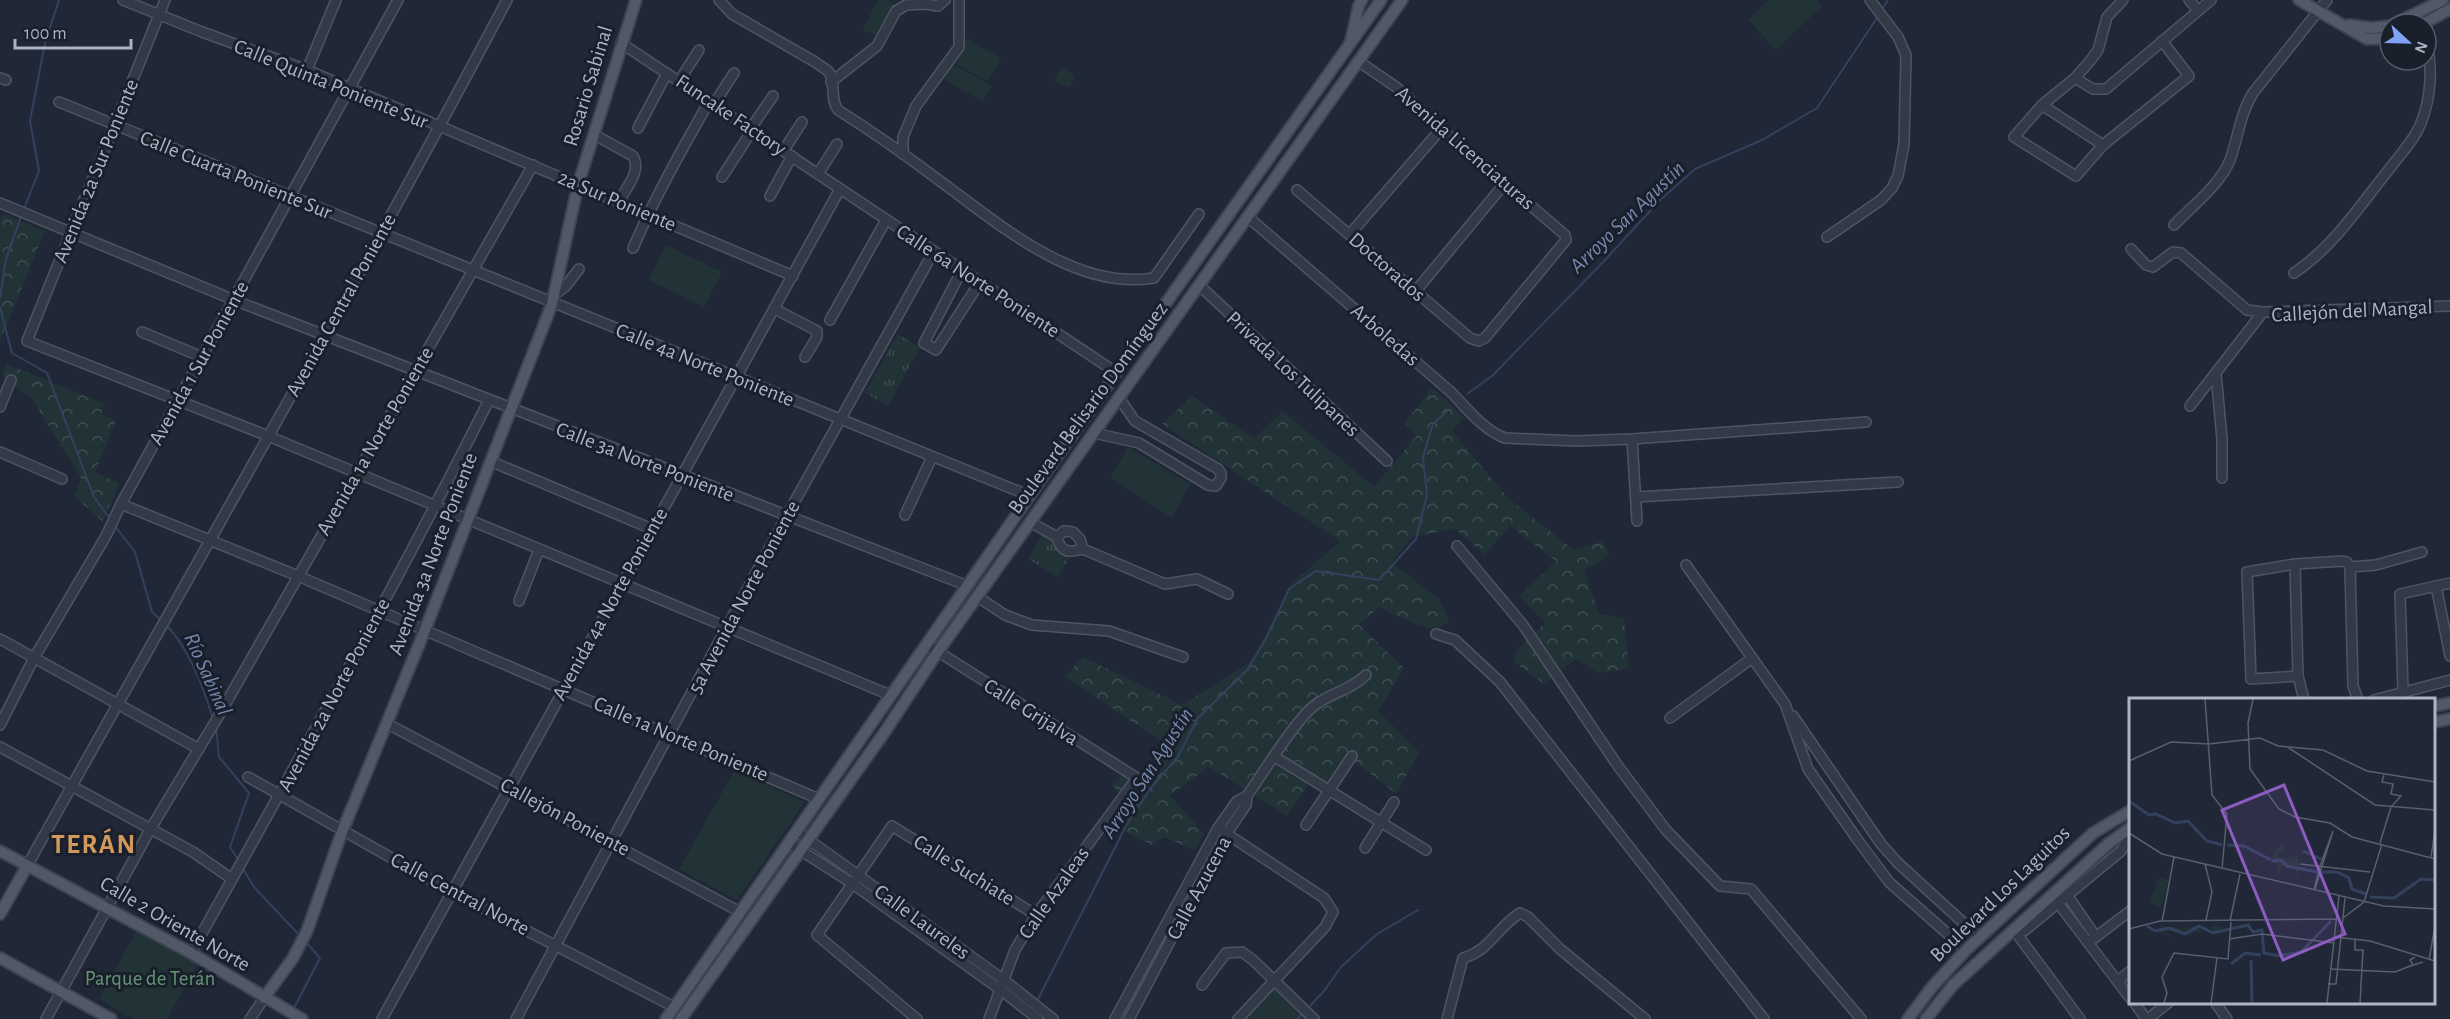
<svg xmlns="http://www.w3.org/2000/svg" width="2450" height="1019" font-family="'Alegreya Sans',sans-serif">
<defs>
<pattern id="grass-tufts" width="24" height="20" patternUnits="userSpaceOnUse" patternTransform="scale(1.5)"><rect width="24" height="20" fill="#223337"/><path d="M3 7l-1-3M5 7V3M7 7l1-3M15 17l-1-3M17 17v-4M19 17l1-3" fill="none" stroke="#3f4e52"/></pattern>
<pattern id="forest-crowns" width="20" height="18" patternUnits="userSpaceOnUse" patternTransform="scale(1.5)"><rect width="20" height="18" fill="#223337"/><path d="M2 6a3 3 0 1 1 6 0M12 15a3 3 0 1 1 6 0" fill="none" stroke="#3f4e52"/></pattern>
</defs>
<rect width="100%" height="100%" fill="#202736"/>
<g fill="url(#grass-tufts)">
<path d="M 898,334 L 920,347 L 888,406 L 865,393 Z"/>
<path d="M 1042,535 L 1055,540 L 1055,548 L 1070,557 L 1058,577 L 1028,559 Z"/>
</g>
<g fill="url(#forest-crowns)">
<path d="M 3,214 L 45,231 L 0,341 L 0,222 Z"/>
<path d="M 7,364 L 105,404 L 101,414 L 116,421 L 95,472 L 119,483 L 103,522 L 74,496 L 81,478 L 32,399 L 2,376 Z"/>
<path d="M 1432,388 L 1464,417 L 1452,431 L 1509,499 L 1574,550 L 1604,541 L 1609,556 L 1584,570 L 1599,614 L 1624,618 L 1629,668 L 1599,673 L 1576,659 L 1544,684 L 1514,662 L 1516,651 L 1545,623 L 1519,596 L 1556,561 L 1510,526 L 1485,555 L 1455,529 L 1411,537 L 1392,563 L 1439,599 L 1449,621 C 1435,640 1396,614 1379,607 L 1359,625 L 1404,668 L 1378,711 L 1419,752 L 1396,794 L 1351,758 L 1331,782 L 1312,780 L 1287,816 L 1209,767 L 1170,795 L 1204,834 L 1194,850 L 1164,837 L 1152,845 L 1117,827 L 1128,803 L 1112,785 L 1128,769 L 1146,776 L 1170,747 L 1065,677 L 1083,657 L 1182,705 L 1252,661 L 1291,585 L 1340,541 L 1162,424 L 1192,396 L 1254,439 L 1282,411 L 1374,487 L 1416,436 L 1405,423 Z"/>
</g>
<g fill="#223337">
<path d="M 878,0 L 887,0 L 895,4 L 877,36 L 862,30 Z"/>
<path d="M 1769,0 L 1817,0 L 1822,6 L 1776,50 L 1748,20 Z"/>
<path d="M 966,38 L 1001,58 L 988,81 L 953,62 Z"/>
<path d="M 953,64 L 992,86 L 983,101 L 944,80 Z"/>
<path d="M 1061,67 L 1076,76 L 1069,88 L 1054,80 Z"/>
<path d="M 666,245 L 722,272 L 704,307 L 649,280 Z"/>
<path d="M 1128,447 L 1190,484 L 1172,518 L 1110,478 Z"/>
<path d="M 734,771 L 805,802 L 737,900 L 679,869 Z"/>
<path d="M 138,928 L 198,964 L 167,1019 L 133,1019 L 99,999 Z"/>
<path d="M 1276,987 L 1308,1019 L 1245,1019 Z"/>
</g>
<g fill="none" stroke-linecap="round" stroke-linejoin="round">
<g stroke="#33415e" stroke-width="2">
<path d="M 1881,11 L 1888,0"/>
<path d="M 24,209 L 39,171 L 30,121 L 45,43 L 59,0"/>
<path d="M 0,298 L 6,259 L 22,214"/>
<path d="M 0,307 L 12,353 L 47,373 L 94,497 L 111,520"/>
<path d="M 1467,394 L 1492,376 L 1605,260 L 1660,200 L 1695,169 L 1762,140 L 1817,108 L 1879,15"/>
<path d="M 114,525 L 135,552 L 152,612 L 161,620"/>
<path d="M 165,624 C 188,646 204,689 213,719"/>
<path d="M 216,727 L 219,757 L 249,793 L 230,847 L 239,861"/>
<path d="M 241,866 L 254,887 L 301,937"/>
<path d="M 1037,1001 L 1127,824 L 1150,789 L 1177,758 L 1198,718 L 1247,670 L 1267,637 L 1289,589 L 1316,571 L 1379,580 L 1416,539 L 1427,495 L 1423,457 L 1433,424 L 1448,410"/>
<path d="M 1308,1008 L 1324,991 L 1341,967 L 1377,934 L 1418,910"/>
<path d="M 293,1010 L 320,958 L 305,941"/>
<path d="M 1297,1019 L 1304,1012"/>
</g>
<defs>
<g id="minor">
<path d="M 123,0 L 202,32 L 307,70 L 793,276"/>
<path d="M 165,0 L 27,341 L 268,436 L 890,695"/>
<path d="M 719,0 L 732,14 L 815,62 C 819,65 824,68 828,71 C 837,81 829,98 838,110 C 873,132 907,156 940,181 C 999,224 1075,291 1154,278 L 1199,214"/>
<path d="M 2123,0 L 2107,17 L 2098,50 L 2090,61 L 2075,78 L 2042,105 L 2014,137 L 2076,176 L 2103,145 L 2189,76 L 2162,41"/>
<path d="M 2189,0 L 2198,10"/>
<path d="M 621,43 L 1117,373"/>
<path d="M 307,70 L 336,0"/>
<path d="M 0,78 L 6,80"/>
<path d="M 2075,78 L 2093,89 L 2106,89 L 2211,0"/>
<path d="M 679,81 L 699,50"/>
<path d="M 831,82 L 877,46 L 896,11 L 906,5 L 925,4 L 938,6 L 945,0"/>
<path d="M 59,102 L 1030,496"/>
<path d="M 714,104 L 734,73"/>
<path d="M 2042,105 L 2103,145"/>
<path d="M 638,128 L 667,73"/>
<path d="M 751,128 L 773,96"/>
<path d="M 593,134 L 633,156 C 642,171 626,188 619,201"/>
<path d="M 784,150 L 802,122"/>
<path d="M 903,154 L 903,137 L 916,106 L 959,47 L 959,0"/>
<path d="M 818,174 L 837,144"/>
<path d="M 722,177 L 753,129"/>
<path d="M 1297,190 L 1470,338 L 1479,341 L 1485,338 L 1566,240 L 1565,235 L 1441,129 L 1396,87 L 1358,61"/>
<path d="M 770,196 L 792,156"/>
<path d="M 0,203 L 234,300 L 968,586"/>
<path d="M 1248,217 L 1452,393 C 1467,409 1485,431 1505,438 L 1576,441 L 1632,439 L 1866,422"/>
<path d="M 2174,225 C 2192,206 2220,185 2230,160 C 2238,138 2240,114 2253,93 L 2327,0"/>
<path d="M 1350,234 L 1441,129"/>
<path d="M 1827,237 L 1881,200 L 1892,188 L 1898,176 L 1904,144 L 1906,55 L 1898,37 L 1870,0"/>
<path d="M 633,248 C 655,197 682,149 710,100"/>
<path d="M 2131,249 L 2146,265 L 2153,267 L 2173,252 L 2181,253 L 2247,310 L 2263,312 L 2450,306"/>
<path d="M 962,270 L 924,343 L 936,350 L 980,282"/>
<path d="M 2294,273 C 2333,247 2358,208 2387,172 C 2398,157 2414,141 2421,123 C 2431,98 2433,66 2426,41"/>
<path d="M 1200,286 L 1387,461"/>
<path d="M 1415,292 L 1505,183"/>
<path d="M 554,295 L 565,287 L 579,269"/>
<path d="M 775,309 L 817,331 L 817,337 L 805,357"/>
<path d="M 830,320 L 886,220"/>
<path d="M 142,332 L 202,357"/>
<path d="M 2216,374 L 2222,439 L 2222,478"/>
<path d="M 2190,406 L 2263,312"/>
<path d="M 0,407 L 11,380"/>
<path d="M 1094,433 L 1139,443 L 1208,485 L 1216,486 L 1221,478 L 1221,473 L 1218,469 L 1135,421 L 1119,398"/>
<path d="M 1632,439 L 1637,521"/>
<path d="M 0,452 L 62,479"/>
<path d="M 490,461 L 652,529"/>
<path d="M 1636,497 L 1898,482"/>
<path d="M 121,504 L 298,576 L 819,799"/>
<path d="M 905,515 L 932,457"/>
<path d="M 1030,522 L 1057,537 C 1061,553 1069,553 1083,549 L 1165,584 L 1197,579 L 1228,594"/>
<path d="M 1057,537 L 1064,531 L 1073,532 L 1080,539 L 1083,549"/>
<path d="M 1457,546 L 1523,625 L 1618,766 L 1666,830 L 1720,886 L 1751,889 L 1861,1019"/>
<path d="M 2295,564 L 2298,676 L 2304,700"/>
<path d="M 1686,565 L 1785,704 L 1808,769 L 1857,839 L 1889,882 L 1966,950"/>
<path d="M 2350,567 L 2353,686 L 2358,700"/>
<path d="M 2436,586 L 2450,656"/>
<path d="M 978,597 L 1005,615 L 1032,625 L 1109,631 L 1183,657"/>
<path d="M 519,601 L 539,550"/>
<path d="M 1436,634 L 1455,640 L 1500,682 L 1764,1019"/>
<path d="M 0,639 L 199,749"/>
<path d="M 926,644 L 1137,778 L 1036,915 L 1015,950 L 989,1019"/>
<path d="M 2298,676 L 2251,679 L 2247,572 L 2295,564 L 2343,561 L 2347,562 L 2350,567 L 2376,565 L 2422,552"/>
<path d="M 2403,690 L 2400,594 L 2450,583"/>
<path d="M 2374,700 L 2450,680"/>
<path d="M 1793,716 L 1881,844 L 1898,863 L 1980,938"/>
<path d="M 1670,718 L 1751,659"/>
<path d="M 388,724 L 742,913"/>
<path d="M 0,725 L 34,658 L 106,536 L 121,504 L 398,0"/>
<path d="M 0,747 L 193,852 L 232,879"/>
<path d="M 1275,757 L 1426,850"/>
<path d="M 248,777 L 452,892 L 674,1007"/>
<path d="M 1306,825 L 1352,756"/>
<path d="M 1218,828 L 1324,898 L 1333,912 L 1325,927 L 1238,1019"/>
<path d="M 798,832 L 1004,980 L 1053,1019"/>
<path d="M 789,843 L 853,884 L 1001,990 L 1038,1019"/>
<path d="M 1365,848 L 1394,802"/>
<path d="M 27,866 C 188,578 353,291 507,0"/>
<path d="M 2067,895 L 2096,937"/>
<path d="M 2058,903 L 2130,998"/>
<path d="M 2014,930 L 2024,931 L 2121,851 L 2130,836"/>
<path d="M 2014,930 L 2080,1019"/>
<path d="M 2089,942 L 2130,911"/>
<path d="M 191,953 C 293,770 395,587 489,400"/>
<path d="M 2118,981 L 2130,971"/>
<path d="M 1202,985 L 1226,953 L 1242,952 L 1253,960 L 1314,1019"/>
<path d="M 2134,1002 L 2146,1019"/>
<path d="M 2215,1002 L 2227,1019"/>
<path d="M 46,1019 L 151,828 L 218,717 L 533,165"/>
<path d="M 250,1019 L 264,998"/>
<path d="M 382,1019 L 840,189"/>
<path d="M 516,1019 L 786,517 L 934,251"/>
<path d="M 917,1019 L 817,935 L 892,826 L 1036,915"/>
<path d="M 1115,1019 L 1218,828 L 1237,801 L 1247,796"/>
<path d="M 1129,1019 L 1227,833 L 1246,805 L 1247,796 C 1262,775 1298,715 1318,703 C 1334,692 1352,689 1366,675"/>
<path d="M 1447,1019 L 1463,958 C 1491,950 1497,927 1520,913 L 1528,917 L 1560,949 L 1645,1019"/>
<path d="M 2148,1019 L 2169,1002"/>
</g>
<g id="major">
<path d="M 2299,0 L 2367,39 L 2390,38"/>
<path d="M 2394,24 L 2443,0"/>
<path d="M 2423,24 L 2450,9"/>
<path d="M 2349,25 L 2371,28 L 2390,26"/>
<path d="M 1351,40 L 1359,5 L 1362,0"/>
<path d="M 2434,706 L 2450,703"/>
<path d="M 2434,722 L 2450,719"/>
<path d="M 0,851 L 191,953 L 302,1019"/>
<path d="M 0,914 L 27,866"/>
<path d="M 0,958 L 111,1019"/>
<path d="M 264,998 L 293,958 L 307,931 L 342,832 L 425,630 L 552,304 L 578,185 L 636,0"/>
<path d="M 666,1019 L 1056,458 L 1381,0"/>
<path d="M 681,1019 L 884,733 L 937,653 L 1402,0"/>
<path d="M 1908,1019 L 1932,987 L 1966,950 L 2093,833 L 2130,811"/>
<path d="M 1926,1019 L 1953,985 L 2108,844 L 2130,828"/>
</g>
</defs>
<use href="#minor" stroke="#4e5462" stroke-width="12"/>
<use href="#major" stroke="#3d4350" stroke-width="14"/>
<use href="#minor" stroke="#333a47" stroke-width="9"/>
<use href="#major" stroke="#515867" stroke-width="10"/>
</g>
<g text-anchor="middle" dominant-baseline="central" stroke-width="6" stroke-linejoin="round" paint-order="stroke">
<g font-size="21" fill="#adb4c4" stroke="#191f2b">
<text transform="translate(331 84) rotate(22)">Calle Quinta Poniente Sur</text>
<text transform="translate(588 86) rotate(-73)">Rosario Sabinal</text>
<text transform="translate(731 115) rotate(34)">Funcake Factory</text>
<text transform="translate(1465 148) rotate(41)">Avenida Licenciaturas</text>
<text transform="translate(96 171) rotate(-68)">Avenida 2a Sur Poniente</text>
<text transform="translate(236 175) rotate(22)">Calle Cuarta Poniente Sur</text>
<text transform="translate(617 201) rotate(23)">2a Sur Poniente</text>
<text transform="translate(1387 267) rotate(41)">Doctorados</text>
<text transform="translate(978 281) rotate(33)">Calle 6a Norte Poniente</text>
<text transform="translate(341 305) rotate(-61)">Avenida Central Poniente</text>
<text transform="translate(2352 311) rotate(-3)">Callejón del Mangal</text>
<text transform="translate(1385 335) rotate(41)">Arboledas</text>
<text transform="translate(199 363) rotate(-61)">Avenida 1 Sur Poniente</text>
<text transform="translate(705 365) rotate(22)">Calle 4a Norte Poniente</text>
<text transform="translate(1293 374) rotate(43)">Privada Los Tulipanes</text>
<text transform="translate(1088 408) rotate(-54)">Boulevard Belisario Domínguez</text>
<text transform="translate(375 441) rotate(-60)">Avenida 1a Norte Poniente</text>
<text transform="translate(645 462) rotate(21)">Calle 3a Norte Poniente</text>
<text transform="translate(433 554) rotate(-69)">Avenida 3a Norte Poniente</text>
<text transform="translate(744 597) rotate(-62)">5a Avenida Norte Poniente</text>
<text transform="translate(610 604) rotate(-61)">Avenida 4a Norte Poniente</text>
<text transform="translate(334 695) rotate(-62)">Avenida 2a Norte Poniente</text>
<text transform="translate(1031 712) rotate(32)">Calle Grijalva</text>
<text transform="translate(681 739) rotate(23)">Calle 1a Norte Poniente</text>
<text transform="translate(565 817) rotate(28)">Callejón Poniente</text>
<text transform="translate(964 870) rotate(32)">Calle Suchiate</text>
<text transform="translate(1199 888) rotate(-62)">Calle Azucena</text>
<text transform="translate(1054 893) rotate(-55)">Calle Azaleas</text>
<text transform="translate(460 894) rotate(28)">Calle Central Norte</text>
<text transform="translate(2000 894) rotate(-44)">Boulevard Los Laguitos</text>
<text transform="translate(922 922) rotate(36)">Calle Laureles</text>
<text transform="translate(175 924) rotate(30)">Calle 2 Oriente Norte</text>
</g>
<g font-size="21" fill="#659474" stroke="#191f2b">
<text x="150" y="978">Parque de Terán</text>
</g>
<g font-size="22" font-style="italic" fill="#7588ac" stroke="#191f2b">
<text transform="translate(1627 217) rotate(-44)">Arroyo San Agustín</text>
<text transform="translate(208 674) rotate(66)">Río Sabinal</text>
<text transform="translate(1147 773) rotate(-57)">Arroyo San Agustín</text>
</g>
<g font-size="27" font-weight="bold" letter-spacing="1.5" fill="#d1995b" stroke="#191f2b">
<text x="94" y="844">TERÁN</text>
</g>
</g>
<g transform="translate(2129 698)">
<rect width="306" height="306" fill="#202736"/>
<path d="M 30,179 L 39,182 L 33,208 L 28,209 L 21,203 Z" fill="#223337"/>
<path d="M 154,146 L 157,153 L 149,156 L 152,162 L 168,157 L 171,169 L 176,168 L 177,173 L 170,172 L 169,180 L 167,172 L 154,167 L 148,179 L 149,166 L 142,165 L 147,150 ZM 32,227 L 53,231 L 70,227 L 78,233 L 86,227 L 94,230 L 100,227 L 85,235 L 71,230 L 71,234 L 63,234 L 62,238 L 52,233 L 52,238 L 49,233 L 35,233 L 43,239 L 28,234 Z" fill="#223337"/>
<path fill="none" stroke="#33415e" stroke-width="3" d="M 0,103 L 20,117 L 27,116 L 46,125 L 59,123 L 78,143 L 93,147M 98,147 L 115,148 L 142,162M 174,153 L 192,161M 143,163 L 152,162 L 158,168 L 188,174M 193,174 L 208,174 L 220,180 L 223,191 L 237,196M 241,199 L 265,200 L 292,181 L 306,182M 18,228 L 26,233 L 40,230 L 56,236 L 70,228 L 84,235 L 119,227 L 124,234 L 133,232 L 135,255 L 150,258 L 172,254 L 202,223M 122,262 L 123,305M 102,266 L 116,255 L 132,257"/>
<path fill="none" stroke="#585f6f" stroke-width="1.5" d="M 76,1 L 83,97 L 98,116 L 93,171M 124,1 L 119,25 L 121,71 L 150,111 L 166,119 L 201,125 L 223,139 L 306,161M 160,50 L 246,107 L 306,112M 0,63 L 42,44 L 80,46 L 131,40 L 149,48 L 194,52 L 238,73 L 306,84M 255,77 L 253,84 L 264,86 L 262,96 L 272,98 L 262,109M 0,135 L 33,156 L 255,208 L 306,211M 251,145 L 262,109M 302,159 L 306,133M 76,166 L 83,194 L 77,222M 171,166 L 241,174M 185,192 L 191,168 L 204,133 L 186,191M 214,220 L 235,204 L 253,146M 31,223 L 208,221M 101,223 L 111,176M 33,224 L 45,159M 0,231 L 31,223M 206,239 L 241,243 L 306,263M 100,241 L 133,236 L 205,245M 226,241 L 226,252 L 234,252 L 231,305M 286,259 L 281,262 L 284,267 L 294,264M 300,262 L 306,228M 201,271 L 266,274 L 284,267M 199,286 L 207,286 L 216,200M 35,305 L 38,295 L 33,279 L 45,255 L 99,261 L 102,224M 82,305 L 88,260M 198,305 L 210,198"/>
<path fill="#8c5cc1" fill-opacity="0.15" stroke="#8c5cc1" stroke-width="3" d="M 155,87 L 216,236 L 154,262 L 93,112 Z"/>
<rect width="306" height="306" fill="none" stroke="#adb4c4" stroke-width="3"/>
</g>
<g transform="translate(2408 42) rotate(112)"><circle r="28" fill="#191f2b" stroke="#545b68" stroke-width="1.5"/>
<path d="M0-4.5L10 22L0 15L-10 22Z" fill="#80a3f6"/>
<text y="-9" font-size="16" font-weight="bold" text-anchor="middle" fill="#adb4c4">N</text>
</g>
<path d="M15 39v9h116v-9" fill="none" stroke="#adb4c4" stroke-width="3"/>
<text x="24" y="39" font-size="18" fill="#adb4c4" stroke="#191f2b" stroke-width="4.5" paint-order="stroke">100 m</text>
</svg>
